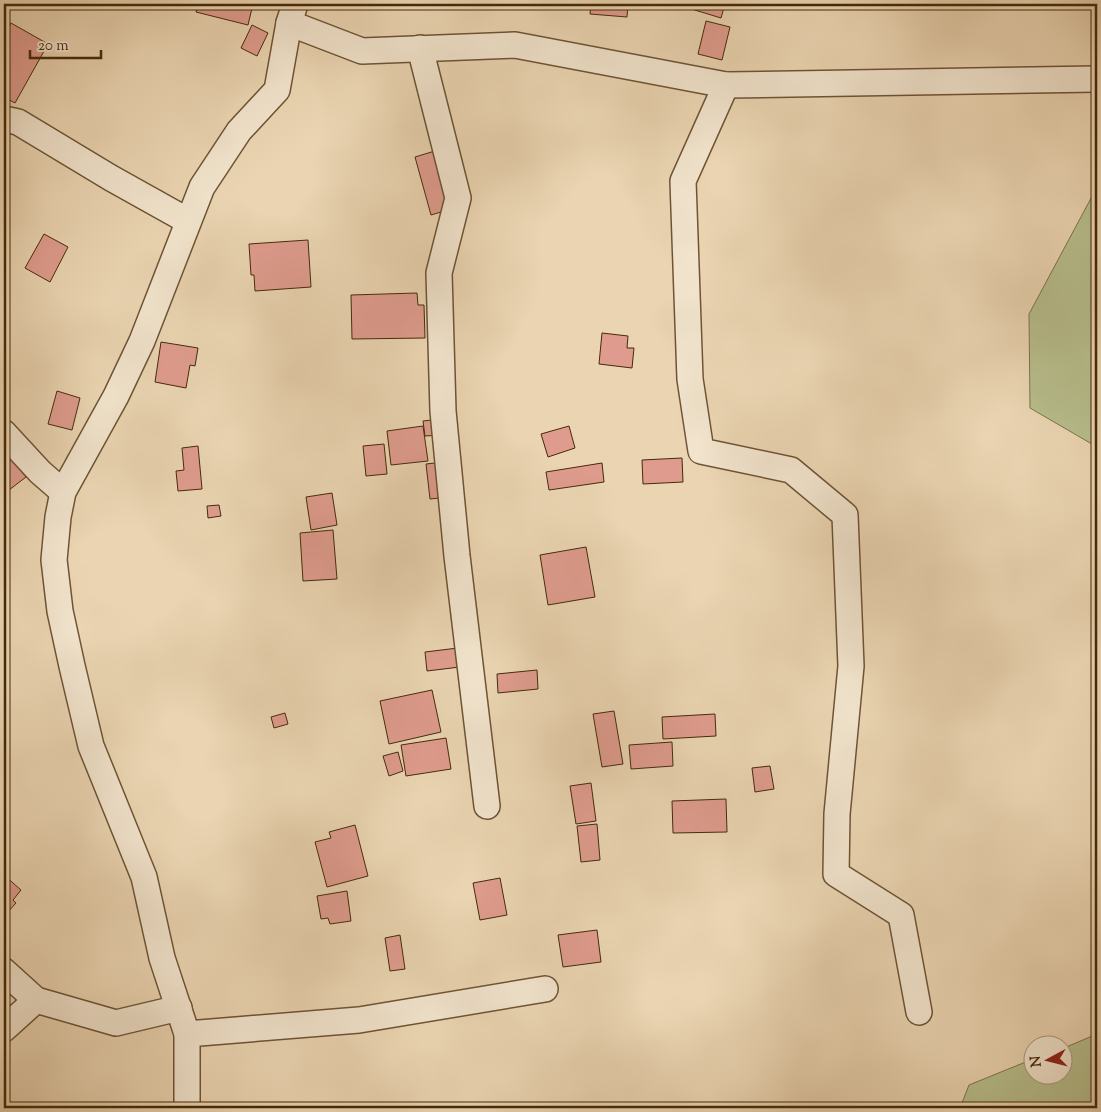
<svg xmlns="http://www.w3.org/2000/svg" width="1101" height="1112" font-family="'Sorts Mill Goudy',serif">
<rect width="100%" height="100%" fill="#ead4b1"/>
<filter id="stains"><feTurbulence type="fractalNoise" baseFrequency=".004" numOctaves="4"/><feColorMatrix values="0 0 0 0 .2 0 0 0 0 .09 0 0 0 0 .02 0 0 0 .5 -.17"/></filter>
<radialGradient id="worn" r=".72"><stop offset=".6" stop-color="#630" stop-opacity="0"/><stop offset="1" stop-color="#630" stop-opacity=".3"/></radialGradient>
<g fill="#b7bd8c" stroke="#7e744b">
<path d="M 1097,187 L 1097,447 L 1030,408 L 1029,314 Z"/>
<path d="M 1097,1034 L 1097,1108 L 960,1108 L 969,1085 L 1033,1059 L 1034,1074 L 1064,1074 L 1064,1048 Z"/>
</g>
<g fill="#df9c8e" stroke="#452a0a">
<path d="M 198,4 L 253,4 L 248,25 L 196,12 Z"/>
<path d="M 591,4 L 628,4 L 627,17 L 590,14 Z"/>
<path d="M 675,4 L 725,4 L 721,18 Z"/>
<path d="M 706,21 L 730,27 L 722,60 L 698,54 Z"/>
<path d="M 11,23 L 48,44 L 15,103 L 4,97 L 4,37 Z"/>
<path d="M 252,25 L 268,33 L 257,56 L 241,48 Z"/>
<path d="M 438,150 L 454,208 L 431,215 L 415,157 Z"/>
<path d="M 44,234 L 68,247 L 50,282 L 25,268 Z"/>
<path d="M 308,240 L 311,287 L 255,291 L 254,275 L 251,275 L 249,244 Z"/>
<path d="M 417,293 L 418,305 L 424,305 L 425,338 L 352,339 L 351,295 Z"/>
<path d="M 602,333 L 628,336 L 627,348 L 634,348 L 632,368 L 599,364 Z"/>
<path d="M 161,342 L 198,348 L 195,366 L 190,365 L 186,388 L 155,382 Z"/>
<path d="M 57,391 L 80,398 L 72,430 L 48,424 Z"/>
<path d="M 440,419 L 442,435 L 425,436 L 423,421 Z"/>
<path d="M 423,426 L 428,461 L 391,465 L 387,431 Z"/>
<path d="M 569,426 L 575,448 L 548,457 L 541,434 Z"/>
<path d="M 384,444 L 387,474 L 366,476 L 363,446 Z"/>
<path d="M 198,446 L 202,489 L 178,491 L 176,471 L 184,470 L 182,448 Z"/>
<path d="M 4,447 L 26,477 L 9,490 L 4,483 Z"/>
<path d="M 682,458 L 683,482 L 643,484 L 642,460 Z"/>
<path d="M 445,462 L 449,497 L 430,499 L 426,464 Z"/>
<path d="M 602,463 L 604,482 L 549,490 L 546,472 Z"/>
<path d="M 332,493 L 337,525 L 311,530 L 306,497 Z"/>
<path d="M 219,505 L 221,516 L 208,518 L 207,506 Z"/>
<path d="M 333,530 L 337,579 L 303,581 L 300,533 Z"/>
<path d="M 586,547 L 595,597 L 548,605 L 540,555 Z"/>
<path d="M 458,648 L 460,667 L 427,671 L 425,652 Z"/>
<path d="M 537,670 L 538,689 L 498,693 L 497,674 Z"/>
<path d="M 432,690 L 441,732 L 389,744 L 380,701 Z"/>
<path d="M 614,711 L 623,764 L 602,767 L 593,714 Z"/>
<path d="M 285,713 L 288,724 L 274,728 L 271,717 Z"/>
<path d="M 715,714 L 716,736 L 663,739 L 662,717 Z"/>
<path d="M 446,738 L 451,769 L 406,776 L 401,745 Z"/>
<path d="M 672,742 L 673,766 L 631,769 L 629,745 Z"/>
<path d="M 398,752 L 403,771 L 389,776 L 383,756 Z"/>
<path d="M 770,766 L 774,789 L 755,792 L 752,768 Z"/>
<path d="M 591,783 L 596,821 L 576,824 L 570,786 Z"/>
<path d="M 726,799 L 727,832 L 673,833 L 672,801 Z"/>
<path d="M 597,824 L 600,860 L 581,862 L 577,826 Z"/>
<path d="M 355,825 L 368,876 L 327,887 L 315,842 L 331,838 L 329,832 Z"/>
<path d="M 4,875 L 21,890 L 13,900 L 16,903 L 6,914 L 4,912 Z"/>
<path d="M 500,878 L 507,915 L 480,920 L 473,883 Z"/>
<path d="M 347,891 L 351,921 L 330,924 L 328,918 L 321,919 L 317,896 Z"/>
<path d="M 597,930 L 601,962 L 563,967 L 558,935 Z"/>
<path d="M 400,935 L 405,969 L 390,971 L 385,938 Z"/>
</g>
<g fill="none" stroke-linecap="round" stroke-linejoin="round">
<defs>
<g id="street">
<path d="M 289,23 L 362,51 L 515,45 L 726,85 L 1097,79"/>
<path d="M 420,48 L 458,198 L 439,273 L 443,411 L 457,556 L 487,806"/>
<path d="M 726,85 L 683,181 L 690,379 L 701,451 L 791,470 L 845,515 L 851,666 L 837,814 L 836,874 L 901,915 L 919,1012"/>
<path d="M 4,119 L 18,122 L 111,178 L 188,221"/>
<path d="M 4,433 L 40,472 L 63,492"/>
<path d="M 4,971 L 36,1000 L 116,1023 L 179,1008"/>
<path d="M 4,1029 L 36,1000"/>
<path d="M 187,1034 L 359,1020 L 545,989"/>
<path d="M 187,1108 L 187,1034 L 162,958 L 144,877 L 91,746 L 72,666 L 60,611 L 54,560 L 58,517 L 63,492 L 116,396 L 142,341 L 202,187 L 239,131 L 277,90 L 289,23 L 295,4"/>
</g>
</defs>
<use href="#street" stroke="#6e5434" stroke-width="28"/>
<use href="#street" stroke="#f1e3cc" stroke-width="25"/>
</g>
<rect width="1101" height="1112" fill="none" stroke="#ead4b1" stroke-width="20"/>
<rect x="5" y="5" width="1091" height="1102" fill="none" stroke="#452a0a" stroke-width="2.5"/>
<rect x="10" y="10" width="1081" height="1092" fill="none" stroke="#452a0a"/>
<g transform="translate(1048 1060) rotate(263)"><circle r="24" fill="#f1e3cc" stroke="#ac997e"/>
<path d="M0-4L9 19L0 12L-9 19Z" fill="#8f2418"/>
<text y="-8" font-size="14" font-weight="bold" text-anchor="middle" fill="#452a0a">N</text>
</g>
<path d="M30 50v8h71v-8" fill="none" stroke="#452a0a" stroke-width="2.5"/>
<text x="38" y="50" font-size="15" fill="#452a0a" stroke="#f1e3cc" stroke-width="4" paint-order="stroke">20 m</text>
<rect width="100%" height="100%" filter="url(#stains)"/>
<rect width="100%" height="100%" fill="url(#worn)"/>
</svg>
